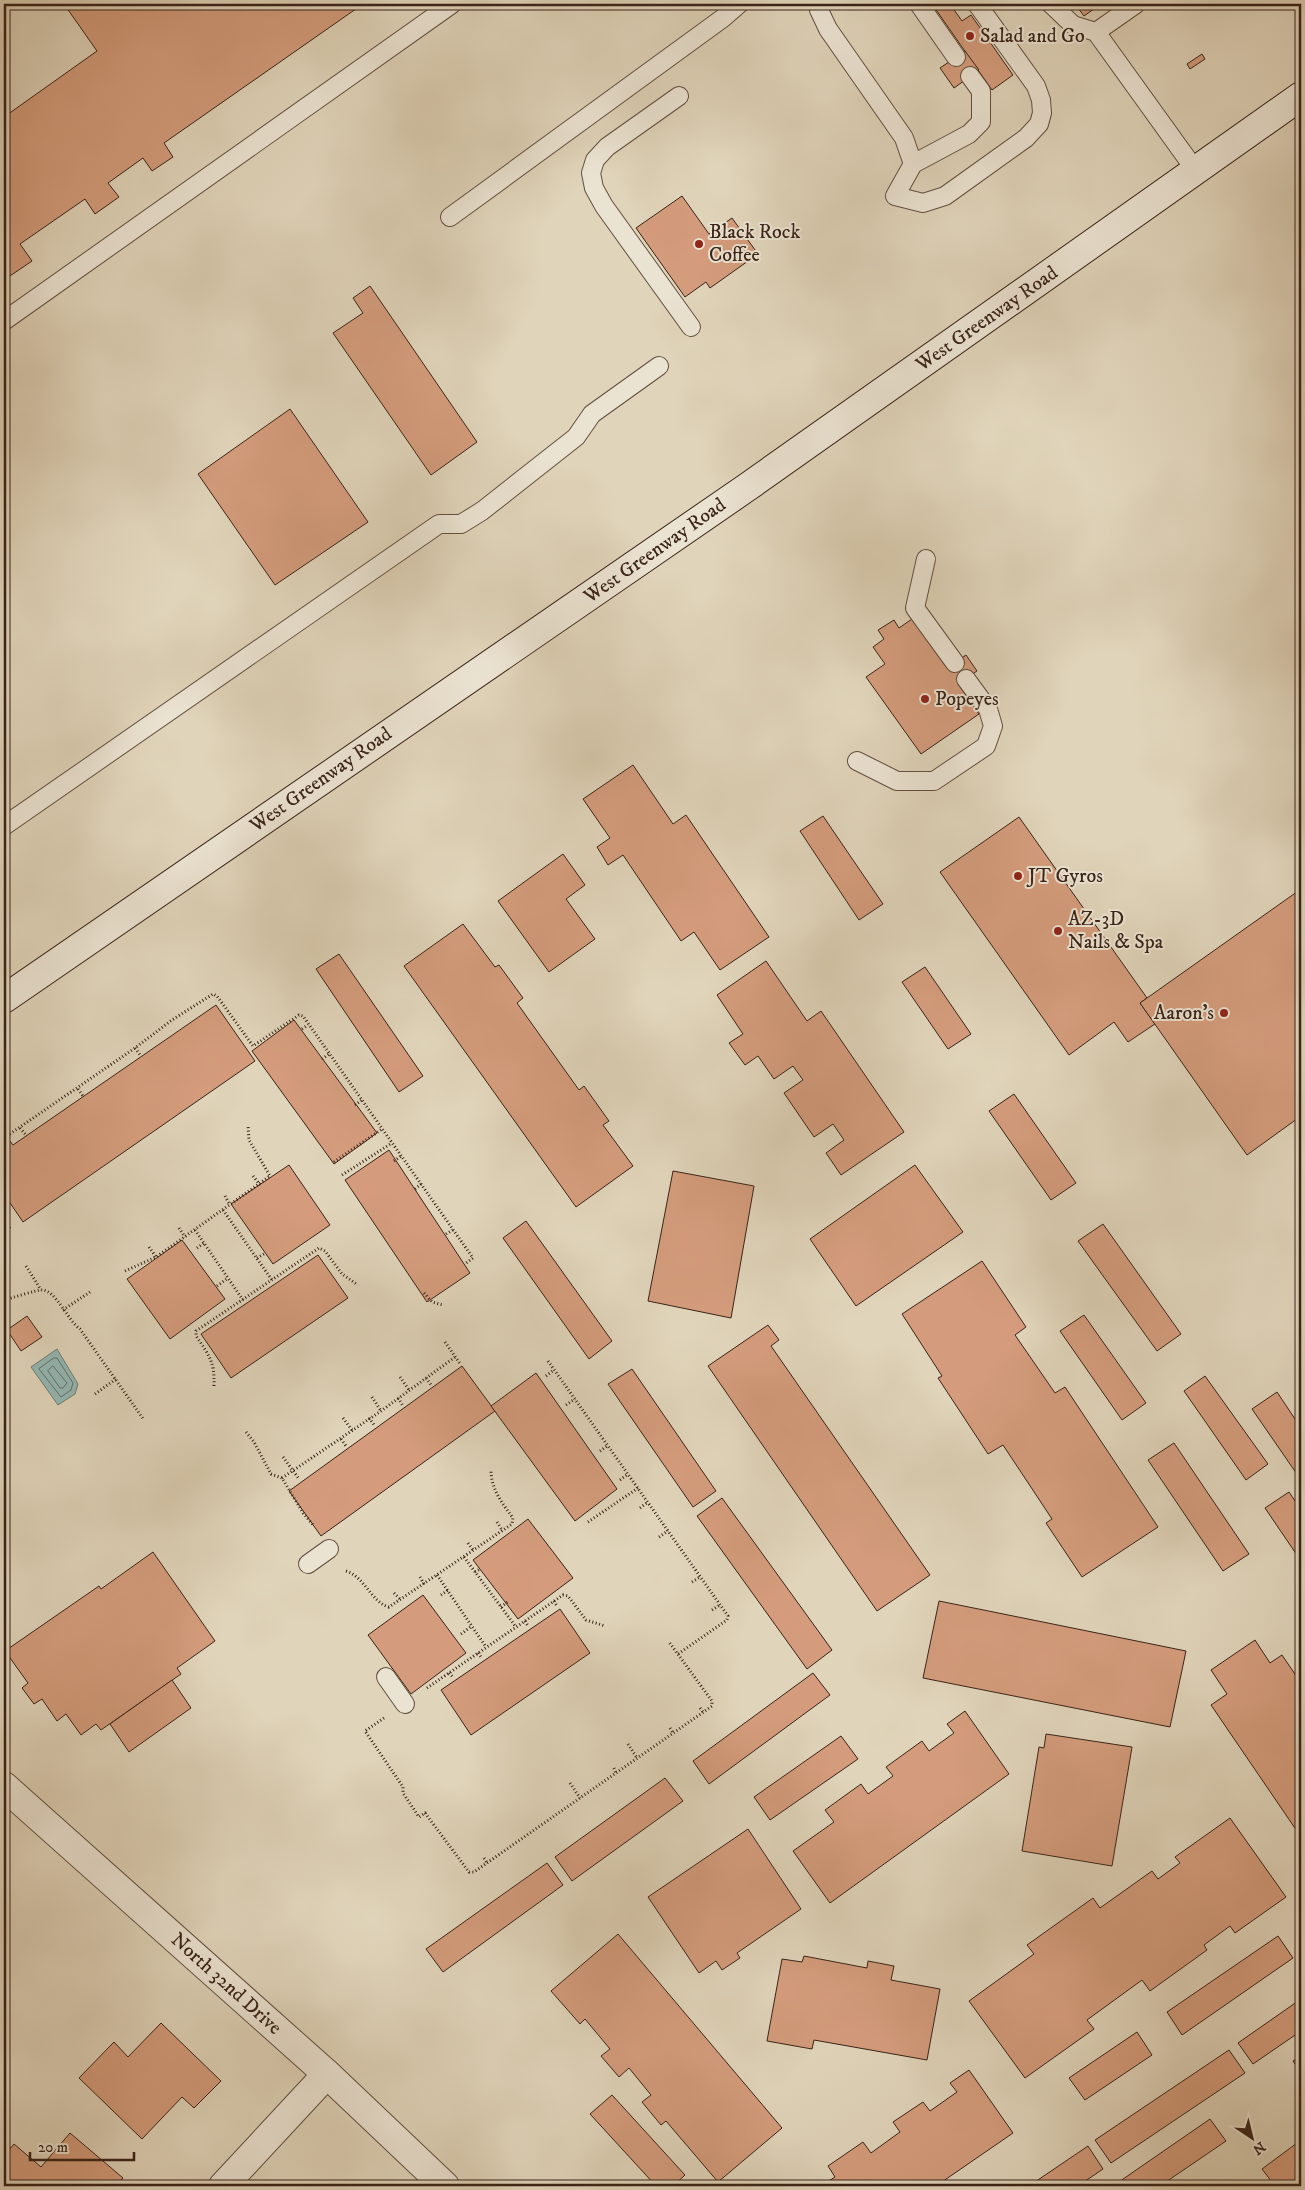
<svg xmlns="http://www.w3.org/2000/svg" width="1305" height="2190" font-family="'IM FELL DW Pica',serif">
<rect width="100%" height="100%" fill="#e0d4ba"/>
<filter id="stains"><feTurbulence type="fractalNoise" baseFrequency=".004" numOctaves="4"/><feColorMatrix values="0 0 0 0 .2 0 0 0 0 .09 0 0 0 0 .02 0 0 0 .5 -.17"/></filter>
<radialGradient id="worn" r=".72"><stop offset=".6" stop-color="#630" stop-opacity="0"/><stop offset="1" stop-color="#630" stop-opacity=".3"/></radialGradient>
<path fill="#94b8b3" stroke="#707c75" d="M 57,1349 L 78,1384 L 75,1394 L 58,1405 L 31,1367 Z"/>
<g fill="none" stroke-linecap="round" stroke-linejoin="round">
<g stroke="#666e66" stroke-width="1">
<path d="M 54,1358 L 57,1358 L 73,1383 L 71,1390 L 61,1397 L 39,1369 Z"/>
<path d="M 53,1366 L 67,1383 L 63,1388 L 60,1388 L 48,1371 Z"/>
</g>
</g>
<g fill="#d49c7c" stroke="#392318">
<path d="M 64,4 L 363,4 L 164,143 L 173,157 L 152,171 L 143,158 L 108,183 L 119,197 L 95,214 L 85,199 L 20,244 L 32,261 L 4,280 L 4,117 L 97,51 Z"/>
<path d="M 932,4 L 950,4 L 962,21 L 971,15 L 1013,75 L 992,90 Z"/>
<path d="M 1075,4 L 1101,4 L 1084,16 Z"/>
<path d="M 965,51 L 979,70 L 954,88 L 940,68 Z"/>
<path d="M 1202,54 L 1205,59 L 1190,69 L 1187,64 Z"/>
<path d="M 682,196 L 709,234 L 732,218 L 758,254 L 710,288 L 706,282 L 685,297 L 636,228 Z"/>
<path d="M 370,286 L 477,442 L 431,475 L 333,333 L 363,313 L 353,298 Z"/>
<path d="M 290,409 L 368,522 L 275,585 L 198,474 Z"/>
<path d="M 912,619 L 947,668 L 966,655 L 977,671 L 958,684 L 979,714 L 921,754 L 866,677 L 885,664 L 873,647 L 884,639 L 878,630 L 894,620 L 899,628 Z"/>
<path d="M 633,765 L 673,824 L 686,815 L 769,937 L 720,970 L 694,932 L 681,941 L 623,855 L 608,865 L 597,847 L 610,838 L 583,799 Z"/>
<path d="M 823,816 L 883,904 L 859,920 L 800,831 Z"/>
<path d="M 1019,817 L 1147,998 L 1140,1003 L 1155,1024 L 1128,1042 L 1114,1022 L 1069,1055 L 940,872 Z"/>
<path d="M 563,854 L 585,885 L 566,899 L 595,939 L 549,972 L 498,901 Z"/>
<path d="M 1301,889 L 1301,1116 L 1247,1155 L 1140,1003 Z"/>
<path d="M 463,924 L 495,967 L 499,965 L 523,998 L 517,1003 L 579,1090 L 584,1086 L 609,1121 L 603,1125 L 633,1166 L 576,1207 L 404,966 Z"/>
<path d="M 339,954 L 423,1076 L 399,1092 L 316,969 Z"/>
<path d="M 766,961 L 807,1021 L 821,1011 L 904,1132 L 841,1175 L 826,1153 L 844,1140 L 833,1124 L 814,1137 L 784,1093 L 803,1080 L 793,1066 L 774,1079 L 758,1056 L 745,1065 L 729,1043 L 743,1034 L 717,995 Z"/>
<path d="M 925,967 L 971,1034 L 948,1049 L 902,982 Z"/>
<path d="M 216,1005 L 255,1061 L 23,1222 L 4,1194 L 4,1146 L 10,1141 L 13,1145 Z"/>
<path d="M 294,1020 L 377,1133 L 334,1164 L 252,1051 Z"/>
<path d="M 1014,1094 L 1076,1183 L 1051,1200 L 989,1111 Z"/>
<path d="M 389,1150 L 470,1273 L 427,1302 L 345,1180 Z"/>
<path d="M 289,1165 L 330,1225 L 273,1264 L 231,1204 Z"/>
<path d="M 915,1165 L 963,1232 L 856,1306 L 810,1239 Z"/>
<path d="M 673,1171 L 754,1186 L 731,1318 L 648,1301 Z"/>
<path d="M 526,1221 L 612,1341 L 589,1359 L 503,1238 Z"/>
<path d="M 1103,1224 L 1181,1334 L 1157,1351 L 1078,1241 Z"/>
<path d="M 182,1240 L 225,1299 L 170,1339 L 127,1279 Z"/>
<path d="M 318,1255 L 348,1298 L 231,1378 L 201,1334 Z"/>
<path d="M 982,1261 L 1026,1327 L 1015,1335 L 1055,1393 L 1065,1387 L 1158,1527 L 1082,1577 L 1046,1523 L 1052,1519 L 1003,1445 L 988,1454 L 938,1378 L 942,1376 L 902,1314 Z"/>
<path d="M 1084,1315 L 1146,1403 L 1122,1420 L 1060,1331 Z"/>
<path d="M 27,1316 L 42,1337 L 21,1351 L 7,1330 Z"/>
<path d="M 768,1325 L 779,1340 L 771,1346 L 930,1575 L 877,1611 L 708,1366 Z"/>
<path d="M 462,1366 L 495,1411 L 321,1536 L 289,1491 Z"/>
<path d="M 632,1369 L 716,1491 L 693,1507 L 608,1384 Z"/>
<path d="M 536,1373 L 617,1489 L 575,1521 L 491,1406 Z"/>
<path d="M 1205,1376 L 1268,1464 L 1246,1480 L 1184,1391 Z"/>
<path d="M 1277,1392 L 1301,1428 L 1301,1480 L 1252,1409 Z"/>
<path d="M 1174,1443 L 1249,1554 L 1223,1571 L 1148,1460 Z"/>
<path d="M 1289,1492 L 1301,1510 L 1301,1561 L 1265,1508 Z"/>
<path d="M 722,1498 L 832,1650 L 807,1669 L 697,1516 Z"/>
<path d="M 528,1519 L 573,1578 L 518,1619 L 473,1560 Z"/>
<path d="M 153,1552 L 215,1641 L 177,1668 L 181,1674 L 101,1730 L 96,1724 L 81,1735 L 66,1714 L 57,1721 L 42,1699 L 34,1704 L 22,1688 L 28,1683 L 5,1651 L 99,1586 L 101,1589 Z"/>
<path d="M 423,1595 L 466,1653 L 411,1694 L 368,1635 Z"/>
<path d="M 939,1601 L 1186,1651 L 1170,1727 L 923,1678 Z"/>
<path d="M 560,1609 L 590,1653 L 471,1735 L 441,1690 Z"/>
<path d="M 1255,1640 L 1270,1663 L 1282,1655 L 1301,1683 L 1301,1837 L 1211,1705 L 1227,1694 L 1211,1670 Z"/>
<path d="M 813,1673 L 830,1695 L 709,1784 L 693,1761 Z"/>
<path d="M 172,1680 L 191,1708 L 129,1752 L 110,1724 Z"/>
<path d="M 965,1711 L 1009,1774 L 830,1903 L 793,1851 L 834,1822 L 825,1810 L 861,1784 L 868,1794 L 893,1776 L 886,1767 L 922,1741 L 929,1751 L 954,1733 L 947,1724 Z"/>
<path d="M 1046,1734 L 1132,1747 L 1112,1866 L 1022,1851 L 1039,1747 L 1044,1748 Z"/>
<path d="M 841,1736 L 858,1759 L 770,1820 L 754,1797 Z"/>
<path d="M 665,1778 L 683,1801 L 572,1881 L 555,1857 Z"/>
<path d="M 1230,1818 L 1286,1897 L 1235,1933 L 1230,1926 L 1204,1945 L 1207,1950 L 1150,1991 L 1142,1980 L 1087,2020 L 1094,2029 L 1025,2078 L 969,2001 L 1034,1954 L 1027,1945 L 1093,1898 L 1100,1908 L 1152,1871 L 1158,1879 L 1180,1863 L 1175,1857 Z"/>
<path d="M 748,1829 L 801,1909 L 737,1953 L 740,1958 L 722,1970 L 716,1961 L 699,1973 L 648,1897 Z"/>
<path d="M 547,1863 L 563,1885 L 443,1972 L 426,1949 Z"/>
<path d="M 618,1934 L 782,2128 L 718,2182 L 666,2121 L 661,2125 L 642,2102 L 651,2095 L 629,2068 L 619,2077 L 601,2056 L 610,2049 L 585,2019 L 580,2024 L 551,1991 Z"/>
<path d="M 1278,1936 L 1293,1958 L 1182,2035 L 1167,2012 Z"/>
<path d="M 804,1956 L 867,1968 L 868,1961 L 894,1966 L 891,1980 L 940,1989 L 927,2060 L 814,2040 L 812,2049 L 767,2041 L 782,1959 L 802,1962 Z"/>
<path d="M 1301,1999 L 1301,2031 L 1253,2064 L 1238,2043 Z"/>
<path d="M 161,2023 L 221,2081 L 194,2108 L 182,2097 L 142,2139 L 79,2078 L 114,2042 L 128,2057 Z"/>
<path d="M 1137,2032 L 1152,2055 L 1085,2100 L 1069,2078 Z"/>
<path d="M 1229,2050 L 1245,2073 L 1111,2163 L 1095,2140 Z"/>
<path d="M 1301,2055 L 1301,2073 L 1293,2061 Z"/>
<path d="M 969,2070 L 1013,2133 L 936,2186 L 821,2186 L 835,2177 L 828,2166 L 863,2142 L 871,2153 L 900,2132 L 893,2122 L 923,2102 L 930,2111 L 957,2092 L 950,2083 Z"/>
<path d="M 612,2095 L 685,2175 L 673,2186 L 656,2186 L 590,2114 Z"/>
<path d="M 1210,2119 L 1226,2141 L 1160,2186 L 1113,2186 Z"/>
<path d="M 70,2133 L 123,2178 L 116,2186 L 4,2186 L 4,2156 L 14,2144 L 41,2167 Z"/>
<path d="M 1301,2140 L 1301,2180 L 1293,2186 L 1275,2186 L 1262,2169 Z"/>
<path d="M 1088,2146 L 1103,2169 L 1078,2186 L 1029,2186 Z"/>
</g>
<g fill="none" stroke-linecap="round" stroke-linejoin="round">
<defs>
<g id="service">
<path d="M 819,4 L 819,10 L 828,29 L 904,138 L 913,164"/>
<path d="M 919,4 L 956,57"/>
<path d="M 1051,4 L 1073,25 L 1096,32 L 1196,171"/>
<path d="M 1096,32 L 1136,4"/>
<path d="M 970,76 L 981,91 L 981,122 L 969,134 L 913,164 L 895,196 L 923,203 L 945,196 L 1026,138 L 1039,124 L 1042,113 L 1041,100 L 1036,86 L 977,4"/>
<path d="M 679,96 L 607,147 L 595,160 L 591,173 L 594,188 L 604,206 L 691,327"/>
<path d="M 450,217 L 723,18 L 739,4"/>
<path d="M 4,321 L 452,4"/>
<path d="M 926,559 L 915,608 L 955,663"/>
<path d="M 857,761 L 897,781 L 934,781 L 986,746 L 993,726 L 988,709 L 966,679"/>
<path d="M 4,826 L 439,524 L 461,524 L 482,511 L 576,437 L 592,414 L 659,366"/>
<path d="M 308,1564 L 329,1549"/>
<path d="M 386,1677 L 405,1704"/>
</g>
<path id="minor" d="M 223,2186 L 327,2074"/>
<path id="tertiary" d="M 4,1786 L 327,2074 L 445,2186"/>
<path id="secondary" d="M 4,999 L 746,488 L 1301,96"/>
</defs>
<use href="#service" stroke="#634f40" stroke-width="20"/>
<use href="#minor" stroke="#634f40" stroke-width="30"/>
<use href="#tertiary" stroke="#634f40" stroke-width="30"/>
<use href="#secondary" stroke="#392318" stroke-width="30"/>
<g stroke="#392318" stroke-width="3" stroke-dasharray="1 2.5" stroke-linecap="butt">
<path d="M 302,1029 L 308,1025"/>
<path d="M 135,1048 L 141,1056"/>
<path d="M 322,1059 L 329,1054"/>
<path d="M 78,1089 L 83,1096"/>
<path d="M 355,1105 L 362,1100"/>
<path d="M 20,1128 L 26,1135"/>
<path d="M 4,1138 L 135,1048 L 172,1020 L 213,994 L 217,996 L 253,1046 L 299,1015 L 303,1016 L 473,1258 L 466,1263"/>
<path d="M 394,1161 L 401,1156"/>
<path d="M 334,1162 L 382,1129"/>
<path d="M 342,1175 L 392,1143"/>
<path d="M 253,1176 L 260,1185"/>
<path d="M 415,1189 L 421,1184"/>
<path d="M 225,1196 L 230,1205"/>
<path d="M 4,1207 L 10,1230"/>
<path d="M 223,1210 L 272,1280"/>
<path d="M 179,1228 L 185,1237"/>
<path d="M 195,1230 L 243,1300"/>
<path d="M 446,1234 L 453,1230"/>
<path d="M 149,1247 L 156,1257"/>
<path d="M 197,1248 L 204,1243"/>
<path d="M 257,1258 L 264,1254"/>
<path d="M 26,1266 L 41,1290"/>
<path d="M 125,1271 L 156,1257 L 270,1176 L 249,1140 L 248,1125"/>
<path d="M 217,1286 L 228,1278"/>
<path d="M 424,1293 L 432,1302 L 443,1305"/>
<path d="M 4,1300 C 12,1298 36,1290 42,1290 C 56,1290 68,1321 80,1329 L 144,1420"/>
<path d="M 63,1310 L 90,1292"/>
<path d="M 445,1342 L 461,1365"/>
<path d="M 548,1361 L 728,1616 L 727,1620 L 678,1654"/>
<path d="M 546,1376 L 554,1370"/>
<path d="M 400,1377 L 409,1390"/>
<path d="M 426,1378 L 432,1386"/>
<path d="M 214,1386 C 215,1362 209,1355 196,1336 L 196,1331 L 319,1248 L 325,1251 L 342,1274 L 358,1285"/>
<path d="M 95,1394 L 116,1379"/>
<path d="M 372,1397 L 381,1411"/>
<path d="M 398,1398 L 403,1406"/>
<path d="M 566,1405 L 575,1399"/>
<path d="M 343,1418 L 352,1430"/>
<path d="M 369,1418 L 375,1426"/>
<path d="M 246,1432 L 254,1442 L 271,1474 L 282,1478 L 303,1513 L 314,1526"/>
<path d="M 341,1439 L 346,1446"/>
<path d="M 600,1451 L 607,1446"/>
<path d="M 283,1457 L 299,1479"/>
<path d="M 282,1478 L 381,1411 L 455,1357"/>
<path d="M 620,1480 L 628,1474"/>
<path d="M 640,1508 L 648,1502"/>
<path d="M 497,1522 L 502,1530"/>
<path d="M 588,1522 L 638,1488"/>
<path d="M 659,1537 L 668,1531"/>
<path d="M 468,1543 L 473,1550"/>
<path d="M 464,1557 L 516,1627"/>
<path d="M 346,1571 C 365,1577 371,1602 389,1607 L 512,1524 L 513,1518 C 502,1503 491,1489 491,1470"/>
<path d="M 475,1572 L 480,1569"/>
<path d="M 437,1575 L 486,1647"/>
<path d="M 420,1577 L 424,1584"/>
<path d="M 692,1582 L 700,1577"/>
<path d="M 394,1593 L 401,1600"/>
<path d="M 441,1595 L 448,1590"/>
<path d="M 554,1601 L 557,1606"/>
<path d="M 501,1607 L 509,1601"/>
<path d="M 712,1610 L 720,1605"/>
<path d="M 525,1621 L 528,1626"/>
<path d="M 461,1634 L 472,1626"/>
<path d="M 478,1653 L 481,1657"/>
<path d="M 449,1673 L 453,1677"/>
<path d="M 427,1688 L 563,1595 L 568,1596 L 586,1620 L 605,1626"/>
<path d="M 700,1708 L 703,1712"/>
<path d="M 384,1718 L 365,1731 L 403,1787 L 403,1793 L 419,1817 L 428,1811"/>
<path d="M 670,1728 L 673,1733"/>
<path d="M 628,1744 L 637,1758"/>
<path d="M 614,1768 L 616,1773"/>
<path d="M 570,1783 L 580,1798"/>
<path d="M 425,1813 L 469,1872 L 474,1872 L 712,1706 L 712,1701 L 669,1642"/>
<path d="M 484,1858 L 487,1863"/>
</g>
<use href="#service" stroke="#ebe3d2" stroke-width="18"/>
<use href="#minor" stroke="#ebe3d2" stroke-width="28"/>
<use href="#tertiary" stroke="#ebe3d2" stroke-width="28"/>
<use href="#secondary" stroke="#ebe3d2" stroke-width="28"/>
</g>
<g fill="#8f2418" stroke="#ebe3d2" stroke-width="2">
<circle cx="970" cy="36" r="5"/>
<circle cx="699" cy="244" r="5"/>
<circle cx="925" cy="699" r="5"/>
<circle cx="1018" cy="876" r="5"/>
<circle cx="1058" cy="931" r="5"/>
<circle cx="1224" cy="1013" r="5"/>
</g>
<g text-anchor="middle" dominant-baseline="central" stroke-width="4" stroke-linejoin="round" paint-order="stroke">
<g font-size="20" fill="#392318" stroke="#ebe3d2" text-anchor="start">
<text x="980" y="36">Salad and Go</text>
<text x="709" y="232">Black Rock<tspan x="709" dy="23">Coffee</tspan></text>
<text x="935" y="699">Popeyes</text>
<text x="1028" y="876">JT Gyros</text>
<text x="1068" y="919">AZ-3D<tspan x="1068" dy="23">Nails &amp; Spa</tspan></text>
<text x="1214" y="1013" text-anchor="end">Aaron's</text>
</g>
<g font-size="20" fill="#392318" stroke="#ebe3d2">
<text transform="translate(987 319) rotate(-35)">West Greenway Road</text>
<text transform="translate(655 551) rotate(-35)">West Greenway Road</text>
<text transform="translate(321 780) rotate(-35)">West Greenway Road</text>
<text transform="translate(226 1984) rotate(42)">North 32nd Drive</text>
</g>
</g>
<rect width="1305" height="2190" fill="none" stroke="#e0d4ba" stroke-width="20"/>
<rect x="5" y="5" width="1295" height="2180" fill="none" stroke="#392318" stroke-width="2.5"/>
<rect x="10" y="10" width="1285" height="2170" fill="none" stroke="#392318"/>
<g transform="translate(1252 2138) rotate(145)" stroke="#ebe3d2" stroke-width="4" paint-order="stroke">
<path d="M0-4L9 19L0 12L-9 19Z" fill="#392318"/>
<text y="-8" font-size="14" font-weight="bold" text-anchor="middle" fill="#392318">N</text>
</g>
<path d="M30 2152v8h104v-8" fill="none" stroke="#392318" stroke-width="2.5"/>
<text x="38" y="2152" font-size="15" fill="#392318" stroke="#ebe3d2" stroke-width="4" paint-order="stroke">20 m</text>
<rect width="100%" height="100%" filter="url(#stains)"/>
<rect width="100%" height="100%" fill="url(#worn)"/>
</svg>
